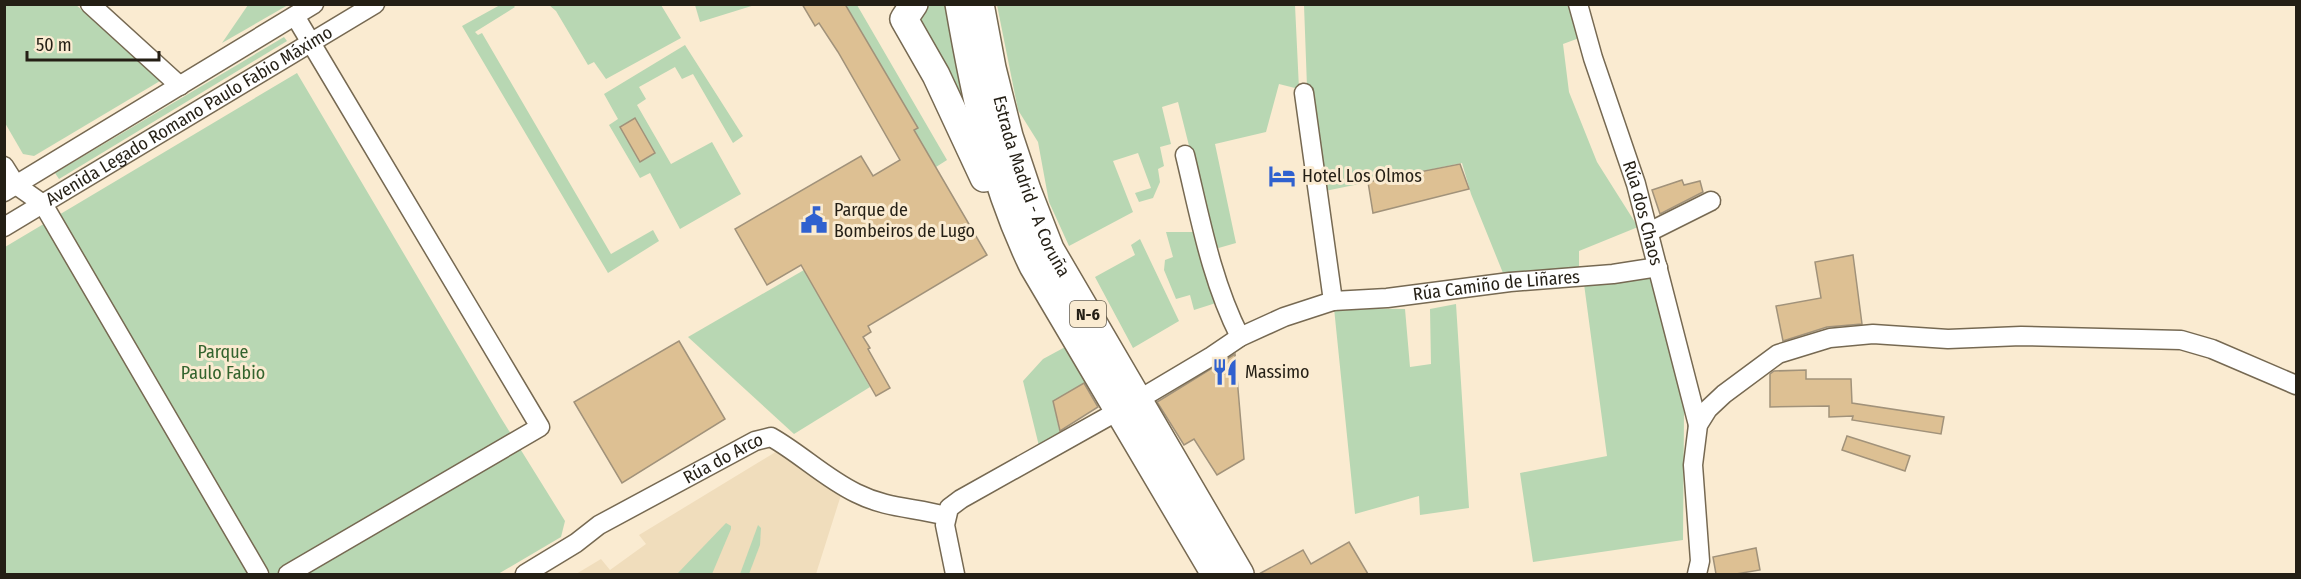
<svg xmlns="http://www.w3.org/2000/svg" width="2301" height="579" font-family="'Fira Sans Condensed',sans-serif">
<rect width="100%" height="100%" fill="#faebd1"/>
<path fill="#f0ddbc" d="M 779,450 L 841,495 L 816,574 L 576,574 L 601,559 L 610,570 L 646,544 L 639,535 Z"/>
<g fill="#b8d7b3">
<path d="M 758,4 L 700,22 L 695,5 L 695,4 Z"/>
<path d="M 4,5 L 76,5 L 163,76 L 160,81 L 34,156 L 23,154 L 5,123 Z"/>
<path d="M 248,5 L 288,5 L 222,43 Z"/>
<path d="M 500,5 L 513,5 L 515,7 L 475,32 L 478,35 L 482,33 L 611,254 L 653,230 L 659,241 L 608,273 L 462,26 Z"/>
<path d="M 549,5 L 661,5 L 681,38 L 606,79 L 594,62 L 588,65 L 556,11 Z"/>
<path d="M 848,5 L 857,5 L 947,160 L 936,167 L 914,130 L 918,128 L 847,7 Z"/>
<path d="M 925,5 L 945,5 L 963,101 L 919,26 L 921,11 Z"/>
<path d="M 997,5 L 1295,5 L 1299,89 L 1279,84 L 1266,132 L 1215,144 L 1236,243 L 1215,249 L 1178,102 L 1162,107 L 1171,144 L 1160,147 L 1164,166 L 1158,169 L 1160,182 L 1153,198 L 1139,202 L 1135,193 L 1151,188 L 1138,153 L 1113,161 L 1133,212 L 1069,246 L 1049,202 L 1038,142 L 1018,110 Z"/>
<path d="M 1304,5 L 1574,5 L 1582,37 L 1563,44 L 1569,92 L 1597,162 L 1638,227 L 1579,251 L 1579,269 L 1503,273 L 1471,194 L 1462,163 L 1325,191 L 1307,87 Z"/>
<path d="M 284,37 L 287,41 L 59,179 L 55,173 Z"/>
<path d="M 685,45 L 743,136 L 733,143 L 693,74 L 682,79 L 675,67 L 639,87 L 646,99 L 637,105 L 671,164 L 712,142 L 741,194 L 680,229 L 650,173 L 640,178 L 609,125 L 618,119 L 604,94 Z"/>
<path d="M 297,73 L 501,418 L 565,521 L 561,537 L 498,574 L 5,574 L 5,247 Z"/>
<path d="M 1166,232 L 1196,232 L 1219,302 L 1194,310 L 1190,295 L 1176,299 L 1164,270 L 1165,260 L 1173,257 Z"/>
<path d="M 1140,239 L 1179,321 L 1133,348 L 1095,277 L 1135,255 L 1131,245 Z"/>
<path d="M 804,270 L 870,387 L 794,434 L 688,337 Z"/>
<path d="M 1655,273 L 1662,278 L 1684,412 L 1683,540 L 1533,562 L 1520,473 L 1607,456 L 1584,284 Z"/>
<path d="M 1456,304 L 1469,508 L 1420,515 L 1419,496 L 1355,514 L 1334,308 L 1405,309 L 1410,367 L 1431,364 L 1430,309 Z"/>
<path d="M 1067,346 L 1088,381 L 1053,401 L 1060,434 L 1039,446 L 1023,381 L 1043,359 Z"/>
<path d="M 726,523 L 731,526 L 731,529 L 712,574 L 677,574 Z"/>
<path d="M 758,525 L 761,528 L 760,545 L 749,574 L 740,574 Z"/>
</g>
<g fill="#ddc093" stroke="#a1927a" stroke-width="1.5">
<path d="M 802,4 L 845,4 L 918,128 L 914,130 L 987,255 L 868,326 L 871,332 L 863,337 L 870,348 L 868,349 L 890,388 L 876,396 L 801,265 L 767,285 L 735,229 L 861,156 L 873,176 L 900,160 L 838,52 L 819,23 L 815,26 Z"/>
<path d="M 635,118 L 655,153 L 640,162 L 620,127 Z"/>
<path d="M 1460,164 L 1469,189 L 1373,213 L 1368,182 Z"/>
<path d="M 1682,180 L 1684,185 L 1700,181 L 1703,192 L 1660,214 L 1652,190 Z"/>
<path d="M 1853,255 L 1862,324 L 1827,327 L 1783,341 L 1776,306 L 1821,298 L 1815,262 Z"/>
<path d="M 679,341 L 725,419 L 622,483 L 574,402 Z"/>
<path d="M 1235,354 L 1244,459 L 1217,475 L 1194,439 L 1184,445 L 1157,402 Z"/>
<path d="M 1806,370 L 1806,379 L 1851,379 L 1852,403 L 1944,417 L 1941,434 L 1852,420 L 1853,416 L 1829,417 L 1829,406 L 1770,407 L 1770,374 L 1774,371 Z"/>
<path d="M 1084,383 L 1098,407 L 1060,431 L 1053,401 Z"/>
<path d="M 1847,436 L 1910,456 L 1905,471 L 1842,450 Z"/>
<path d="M 1349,542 L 1368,574 L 1259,574 L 1303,550 L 1311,564 Z"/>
<path d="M 1756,548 L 1760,570 L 1736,574 L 1716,574 L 1713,557 Z"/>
</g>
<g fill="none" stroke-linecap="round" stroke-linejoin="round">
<defs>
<g id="minor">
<path d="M 90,4 L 180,86"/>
<path id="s1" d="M 1578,4 L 1593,58 L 1636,184 L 1698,425"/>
<path d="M 1304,93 L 1333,301"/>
<path d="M 1185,155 C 1200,217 1211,280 1240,337"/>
<path d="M 4,166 L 16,185 L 43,204 L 259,574"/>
<path d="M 4,192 L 314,4"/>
<path id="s2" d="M 4,227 L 375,4"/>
<path d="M 1649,232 L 1711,201"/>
<path id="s3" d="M 1138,400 L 1212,356 L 1240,337 L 1284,317 L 1333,301 L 1387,298 L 1510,282 L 1613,274 L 1658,267"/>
<path d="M 288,574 L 540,427 L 295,16"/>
<path id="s4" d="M 525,574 L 576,543 L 599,525 L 755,441 L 771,437 C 801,454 825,478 856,493 C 888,509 914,507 946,516"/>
<path d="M 955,574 L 945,525 L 949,508 L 961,499 L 1118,411"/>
<path d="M 1697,574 L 1700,561 L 1693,465 L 1698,425 L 1708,409 L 1724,394 L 1778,354 L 1830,338 L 1873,334 L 1948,339 L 2021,336 L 2181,340 L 2212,349 L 2296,385"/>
</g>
<g id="highway">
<path d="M 914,4 L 904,19 L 936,75 L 984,178"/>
<path d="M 959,4 C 975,96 992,181 1033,266 L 1215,574"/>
<path id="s5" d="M 980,4 L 992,68 L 1009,136 L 1027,190 L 1050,249 L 1240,574"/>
</g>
</defs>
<use href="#minor" stroke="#766952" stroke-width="21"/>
<use href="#highway" stroke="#766952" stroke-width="30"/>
<use href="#minor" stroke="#fff" stroke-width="18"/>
<use href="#highway" stroke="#fff" stroke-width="27"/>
</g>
<defs>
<symbol id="hotel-bare" viewBox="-9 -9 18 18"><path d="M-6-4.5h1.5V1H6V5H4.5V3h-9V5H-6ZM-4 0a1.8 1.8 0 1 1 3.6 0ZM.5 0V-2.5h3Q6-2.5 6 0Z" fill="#3061cf" stroke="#faebd1" stroke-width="2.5" paint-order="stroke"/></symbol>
<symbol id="civic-bare" viewBox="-9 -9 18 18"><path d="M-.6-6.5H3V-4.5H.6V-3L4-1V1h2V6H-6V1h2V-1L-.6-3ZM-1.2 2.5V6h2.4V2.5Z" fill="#3061cf" stroke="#faebd1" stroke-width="2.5" paint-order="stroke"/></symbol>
<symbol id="restaurant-bare" viewBox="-9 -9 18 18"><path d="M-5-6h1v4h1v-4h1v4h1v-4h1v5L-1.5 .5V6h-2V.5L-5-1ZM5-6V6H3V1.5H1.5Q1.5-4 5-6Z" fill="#3061cf" stroke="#faebd1" stroke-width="2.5" paint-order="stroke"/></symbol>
</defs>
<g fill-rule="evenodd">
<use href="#hotel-bare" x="1263" y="157" width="38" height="38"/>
<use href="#civic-bare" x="795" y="201" width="38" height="38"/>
<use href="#restaurant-bare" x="1206" y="353" width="38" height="38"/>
</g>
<g text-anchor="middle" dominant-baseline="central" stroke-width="6" stroke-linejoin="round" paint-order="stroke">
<rect fill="#faebd1" stroke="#645c4d" stroke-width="1.5" x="1070" y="301" width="36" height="26" rx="4.5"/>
<g font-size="16" font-weight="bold" fill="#241f15">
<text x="1088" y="314">N-6</text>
</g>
<g font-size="18" fill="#241f15" stroke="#faebd1">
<text stroke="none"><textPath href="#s2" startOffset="216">Avenida Legado Romano Paulo Fabio Máximo</textPath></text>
<text stroke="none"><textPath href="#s5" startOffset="190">Estrada Madrid - A Coruña</textPath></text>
<text stroke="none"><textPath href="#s1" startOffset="219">Rúa dos Chaos</textPath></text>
<text stroke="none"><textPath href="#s3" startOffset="384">Rúa Camiño de Liñares</textPath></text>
<text stroke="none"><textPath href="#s4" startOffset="230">Rúa do Arco</textPath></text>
</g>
<g font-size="18" fill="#241f15" stroke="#faebd1" text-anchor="start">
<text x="1302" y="176">Hotel Los Olmos</text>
<text x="834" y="210">Parque de<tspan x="834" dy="21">Bombeiros de Lugo</tspan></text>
<text x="1245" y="372">Massimo</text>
</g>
<g font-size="18" fill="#33632d" stroke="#faebd1">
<text x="223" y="352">Parque<tspan x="223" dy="21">Paulo Fabio</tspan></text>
</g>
</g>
<rect width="2301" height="579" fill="none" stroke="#241f15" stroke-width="12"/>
<path d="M27 51v9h132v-9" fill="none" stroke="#241f15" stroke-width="3"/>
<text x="36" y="51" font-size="18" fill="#241f15" stroke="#faebd1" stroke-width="4.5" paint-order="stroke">50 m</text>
</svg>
